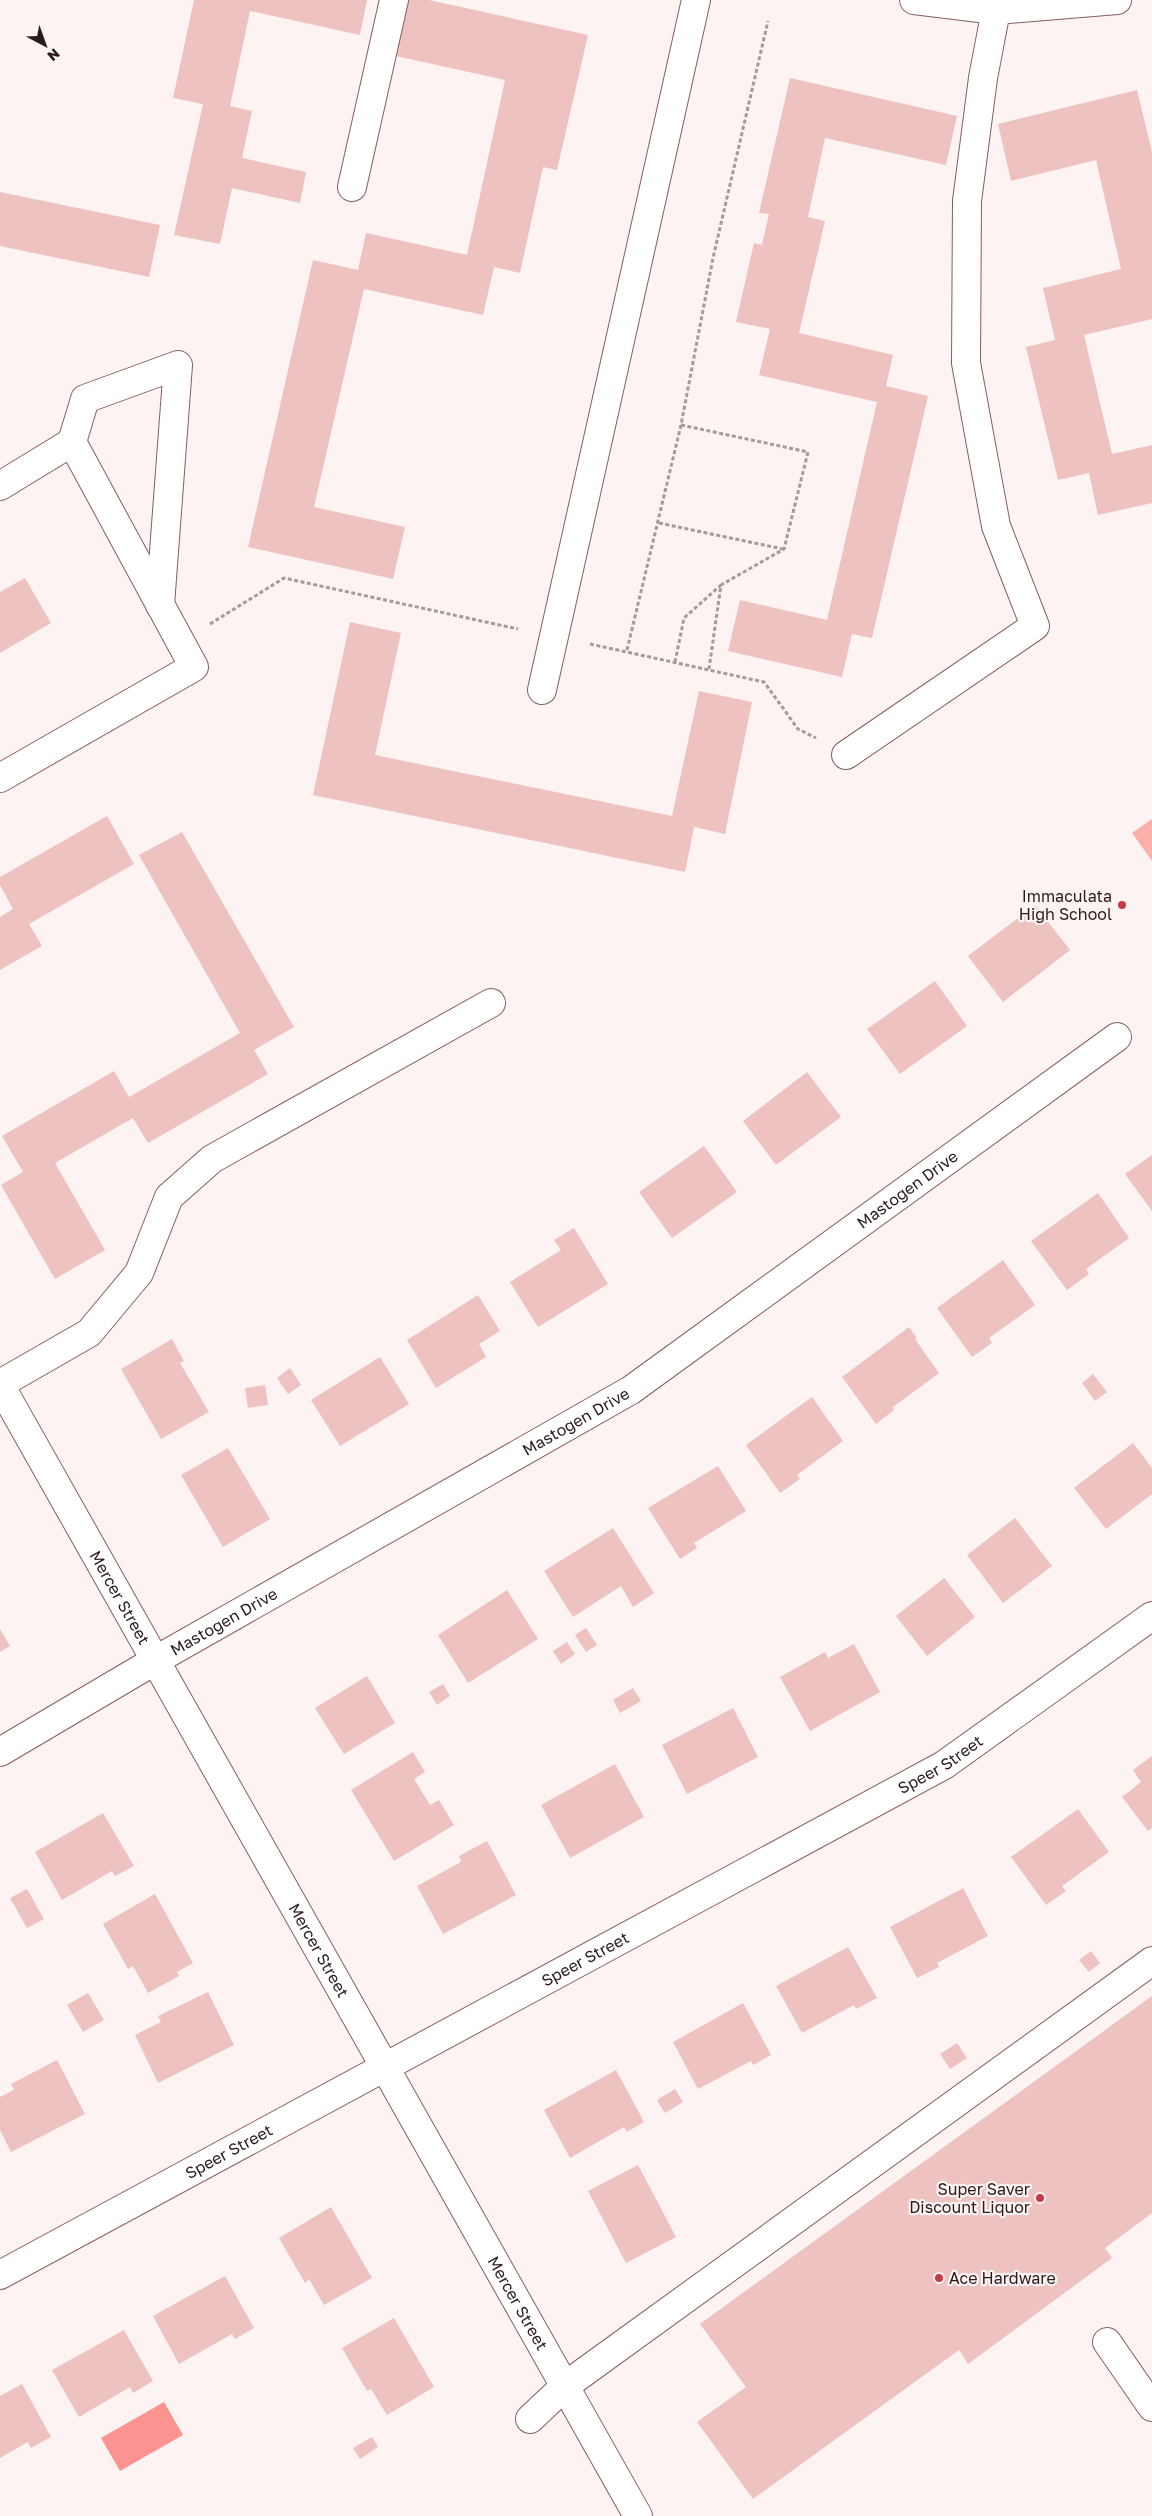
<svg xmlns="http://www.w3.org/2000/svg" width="1152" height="2516" font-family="'Golos Text',sans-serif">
<rect width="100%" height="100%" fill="#fdf3f3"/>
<path fill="#fdafac" d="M 1152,819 L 1152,861 L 1132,833 Z"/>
<path fill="#fb9491" d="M 164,2402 L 183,2435 L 120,2471 L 101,2438 Z"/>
<g fill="#edc2c0">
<path d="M 194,0 L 367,0 L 360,35 L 250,11 L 230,106 L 252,111 L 242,158 L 306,172 L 300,203 L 232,188 L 220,244 L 174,235 L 203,104 L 173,98 Z"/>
<path d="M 408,0 L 429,0 L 588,35 L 557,170 L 543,167 L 520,273 L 494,267 L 483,315 L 364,289 L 314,507 L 405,527 L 393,579 L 248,547 L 313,260 L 358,270 L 366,233 L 467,255 L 505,80 L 396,56 Z"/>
<path d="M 790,78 L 957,116 L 946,165 L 825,138 L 808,217 L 825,221 L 799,333 L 893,355 L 886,386 L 928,396 L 872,638 L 852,634 L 842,677 L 728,651 L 740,600 L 827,620 L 877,402 L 759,375 L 770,329 L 736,322 L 754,243 L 762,245 L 769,214 L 759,213 Z"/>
<path d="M 1137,90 L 1152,152 L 1152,319 L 1084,335 L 1112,454 L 1152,445 L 1152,503 L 1098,515 L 1089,473 L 1058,480 L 1026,347 L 1055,340 L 1043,288 L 1121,269 L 1096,160 L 1011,181 L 998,124 Z"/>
<path d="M 0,192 L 160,225 L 149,277 L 0,246 Z"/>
<path d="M 25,578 L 51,623 L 0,653 L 0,592 Z"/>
<path d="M 350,622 L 401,633 L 375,755 L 672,816 L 699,691 L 752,702 L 725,834 L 694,827 L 685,872 L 313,795 Z"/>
<path d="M 107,816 L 134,864 L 29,924 L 42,946 L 0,970 L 0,917 L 13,909 L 0,885 L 0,877 Z"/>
<path d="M 182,832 L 294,1027 L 254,1050 L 268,1074 L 148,1143 L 133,1118 L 55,1163 L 105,1250 L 55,1279 L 1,1185 L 23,1172 L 2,1136 L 114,1071 L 129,1097 L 240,1033 L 139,855 Z"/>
<path d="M 1035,905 L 1070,950 L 1003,1002 L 968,956 Z"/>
<path d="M 935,981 L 967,1026 L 900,1074 L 867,1029 Z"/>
<path d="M 807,1072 L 841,1117 L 776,1165 L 743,1121 Z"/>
<path d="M 704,1146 L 737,1192 L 672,1238 L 639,1192 Z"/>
<path d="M 1152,1155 L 1152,1211 L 1125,1174 Z"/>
<path d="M 1098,1193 L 1129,1238 L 1086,1269 L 1089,1274 L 1067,1290 L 1031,1241 Z"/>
<path d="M 574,1228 L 608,1284 L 538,1327 L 510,1282 L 561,1250 L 554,1240 Z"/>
<path d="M 1003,1260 L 1035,1305 L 989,1338 L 992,1343 L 972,1357 L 937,1308 Z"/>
<path d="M 478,1295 L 500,1331 L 479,1344 L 486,1357 L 436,1388 L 407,1340 Z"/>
<path d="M 909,1327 L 917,1338 L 915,1339 L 939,1373 L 893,1407 L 894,1410 L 876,1424 L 842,1377 Z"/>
<path d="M 172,1339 L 184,1361 L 180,1363 L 209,1412 L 161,1439 L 121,1369 Z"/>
<path d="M 380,1357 L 409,1404 L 340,1446 L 311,1400 Z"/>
<path d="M 290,1368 L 301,1385 L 288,1394 L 277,1378 Z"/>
<path d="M 1093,1374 L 1107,1392 L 1095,1401 L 1082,1383 Z"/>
<path d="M 265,1385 L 268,1405 L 248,1408 L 245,1388 Z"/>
<path d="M 812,1397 L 843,1441 L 797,1475 L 800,1479 L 780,1493 L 746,1445 Z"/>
<path d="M 1133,1443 L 1152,1468 L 1152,1494 L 1106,1529 L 1074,1488 Z"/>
<path d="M 228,1448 L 270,1519 L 223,1547 L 181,1475 Z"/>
<path d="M 718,1466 L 746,1511 L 694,1543 L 697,1548 L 680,1559 L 648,1508 Z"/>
<path d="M 1015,1518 L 1052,1566 L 1003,1603 L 967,1555 Z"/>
<path d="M 613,1528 L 654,1593 L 633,1607 L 621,1586 L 573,1617 L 544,1571 Z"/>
<path d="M 944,1578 L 975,1617 L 927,1656 L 896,1616 Z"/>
<path d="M 507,1590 L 538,1639 L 468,1683 L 438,1635 Z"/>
<path d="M 586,1628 L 597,1645 L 586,1652 L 575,1635 Z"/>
<path d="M 0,1629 L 10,1646 L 0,1652 Z"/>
<path d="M 567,1642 L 575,1654 L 561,1664 L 553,1651 Z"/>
<path d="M 854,1644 L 880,1692 L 810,1731 L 780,1677 L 825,1652 L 828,1658 Z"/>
<path d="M 367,1676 L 395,1723 L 344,1754 L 315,1708 Z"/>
<path d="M 443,1684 L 450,1696 L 437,1705 L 429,1692 Z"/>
<path d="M 633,1688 L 641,1701 L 620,1713 L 613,1700 Z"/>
<path d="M 733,1708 L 758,1757 L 687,1794 L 662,1745 Z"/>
<path d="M 413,1752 L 425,1772 L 414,1779 L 430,1805 L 439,1800 L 454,1825 L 394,1861 L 351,1790 Z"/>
<path d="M 1152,1756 L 1152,1828 L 1148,1831 L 1122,1797 L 1141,1782 L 1133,1770 Z"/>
<path d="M 615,1764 L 644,1817 L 570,1858 L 541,1805 Z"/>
<path d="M 1078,1809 L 1109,1852 L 1062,1886 L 1066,1891 L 1046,1905 L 1011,1857 Z"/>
<path d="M 103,1813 L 134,1866 L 115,1876 L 112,1871 L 62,1900 L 35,1852 Z"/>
<path d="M 487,1841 L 516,1895 L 443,1934 L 417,1886 L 461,1862 L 459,1856 Z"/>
<path d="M 963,1888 L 988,1936 L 937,1963 L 939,1967 L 917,1978 L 890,1927 Z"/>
<path d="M 27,1889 L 44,1919 L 27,1928 L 10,1898 Z"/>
<path d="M 155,1894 L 193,1963 L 177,1972 L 179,1976 L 148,1993 L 133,1966 L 128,1969 L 103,1924 Z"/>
<path d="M 848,1947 L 877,1998 L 856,2009 L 854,2005 L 802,2033 L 776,1986 Z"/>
<path d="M 1091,1951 L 1100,1963 L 1089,1972 L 1079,1960 Z"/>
<path d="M 208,1992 L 234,2045 L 158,2083 L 135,2035 L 161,2022 L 158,2016 Z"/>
<path d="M 88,1993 L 104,2020 L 83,2032 L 67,2005 Z"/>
<path d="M 1152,1996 L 1152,2213 L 1105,2248 L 1112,2258 L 968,2364 L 959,2350 L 753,2499 L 697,2422 L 746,2387 L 700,2324 Z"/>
<path d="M 743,2003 L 771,2055 L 753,2065 L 751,2061 L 698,2089 L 673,2042 Z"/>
<path d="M 957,2043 L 967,2058 L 950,2069 L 940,2054 Z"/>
<path d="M 57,2060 L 85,2114 L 11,2152 L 0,2130 L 0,2097 L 14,2090 L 11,2084 Z"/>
<path d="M 616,2070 L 644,2122 L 627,2132 L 624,2127 L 570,2158 L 544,2110 Z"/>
<path d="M 675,2089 L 683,2102 L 665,2113 L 657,2100 Z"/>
<path d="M 638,2165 L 676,2237 L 626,2263 L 588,2191 Z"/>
<path d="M 331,2207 L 372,2278 L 324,2305 L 309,2279 L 305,2283 L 279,2238 Z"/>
<path d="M 225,2276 L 254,2328 L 235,2339 L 232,2334 L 179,2364 L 153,2316 Z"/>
<path d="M 394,2318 L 434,2387 L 387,2415 L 371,2389 L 367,2391 L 342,2348 Z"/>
<path d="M 124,2330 L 153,2381 L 133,2393 L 130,2387 L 79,2417 L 52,2370 Z"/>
<path d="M 22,2384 L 51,2437 L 31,2448 L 28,2442 L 0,2458 L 0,2396 Z"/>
<path d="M 372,2437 L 378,2447 L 360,2459 L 353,2448 Z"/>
</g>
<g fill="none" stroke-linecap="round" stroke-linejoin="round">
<defs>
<g id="minor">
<path d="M 914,0 L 996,10 L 1117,0"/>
<path d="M 352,187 L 394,0"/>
<path d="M 72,442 L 85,399 L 178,365 L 160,605"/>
<path d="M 0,486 L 72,442 L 194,667 L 0,778"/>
<path d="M 542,690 L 696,0"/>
<path d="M 846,755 L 1035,626 L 996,526 L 966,363 L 967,201 L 983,78 L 996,10"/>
<path d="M 0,1384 L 89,1333 L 139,1273 L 169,1197 L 212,1159 L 491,1003"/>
<path id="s1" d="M 0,1385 L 638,2516"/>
<path id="s2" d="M 0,1752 L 156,1660 L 631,1390 L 1117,1037"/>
<path id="s3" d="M 0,2275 L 944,1765 L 1152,1616"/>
<path d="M 1107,2342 L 1152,2407"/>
<path d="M 530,2419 L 565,2386 L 1152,1961"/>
</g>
</defs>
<use href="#minor" stroke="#845f5d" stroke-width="30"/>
<g stroke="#a69a9a" stroke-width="3" stroke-dasharray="4 2.5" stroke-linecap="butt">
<path d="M 681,425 L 808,452 L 784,549 L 721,585 L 709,669"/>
<path d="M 659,523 L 783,549"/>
<path d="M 210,624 L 284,578 L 518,629"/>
<path d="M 590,644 L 764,682 L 798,729 L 816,738"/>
<path d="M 627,650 L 681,425 L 713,258 L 768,21"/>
<path d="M 675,662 L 684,618 L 721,585"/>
</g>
<use href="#minor" stroke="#fff" stroke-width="28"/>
</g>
<g fill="#c93943" stroke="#fdf3f3" stroke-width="2">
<circle cx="1122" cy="905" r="5"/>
<circle cx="1040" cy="2198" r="5"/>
<circle cx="939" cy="2278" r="5"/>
</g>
<g text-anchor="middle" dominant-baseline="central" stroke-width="4.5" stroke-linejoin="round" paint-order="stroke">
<g font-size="16" fill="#2a1b1a" stroke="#fdf3f3" text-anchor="end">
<text x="1112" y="896">Immaculata<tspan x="1112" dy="18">High School</tspan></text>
<text x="1030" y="2189">Super Saver<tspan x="1030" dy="18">Discount Liquor</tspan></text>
<text x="949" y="2278" text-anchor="start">Ace Hardware</text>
</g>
<g font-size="16" fill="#2a1b1a" stroke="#fdf3f3">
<text stroke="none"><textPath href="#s2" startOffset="1069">Mastogen Drive</textPath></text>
<text stroke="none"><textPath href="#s2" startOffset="664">Mastogen Drive</textPath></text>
<text stroke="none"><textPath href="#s1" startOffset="244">Mercer Street</textPath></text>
<text stroke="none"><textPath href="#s2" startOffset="259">Mastogen Drive</textPath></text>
<text stroke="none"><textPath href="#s3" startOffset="1070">Speer Street</textPath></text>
<text stroke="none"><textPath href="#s1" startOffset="649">Mercer Street</textPath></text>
<text stroke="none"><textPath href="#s3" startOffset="665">Speer Street</textPath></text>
<text stroke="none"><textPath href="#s3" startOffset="260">Speer Street</textPath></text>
<text stroke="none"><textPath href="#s1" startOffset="1054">Mercer Street</textPath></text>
</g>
</g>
<g transform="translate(45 45) rotate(139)" stroke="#fdf3f3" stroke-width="4" paint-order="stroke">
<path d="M0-4L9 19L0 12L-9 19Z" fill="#2a1b1a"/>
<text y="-8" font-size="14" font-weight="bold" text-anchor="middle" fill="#2a1b1a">N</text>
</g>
</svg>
